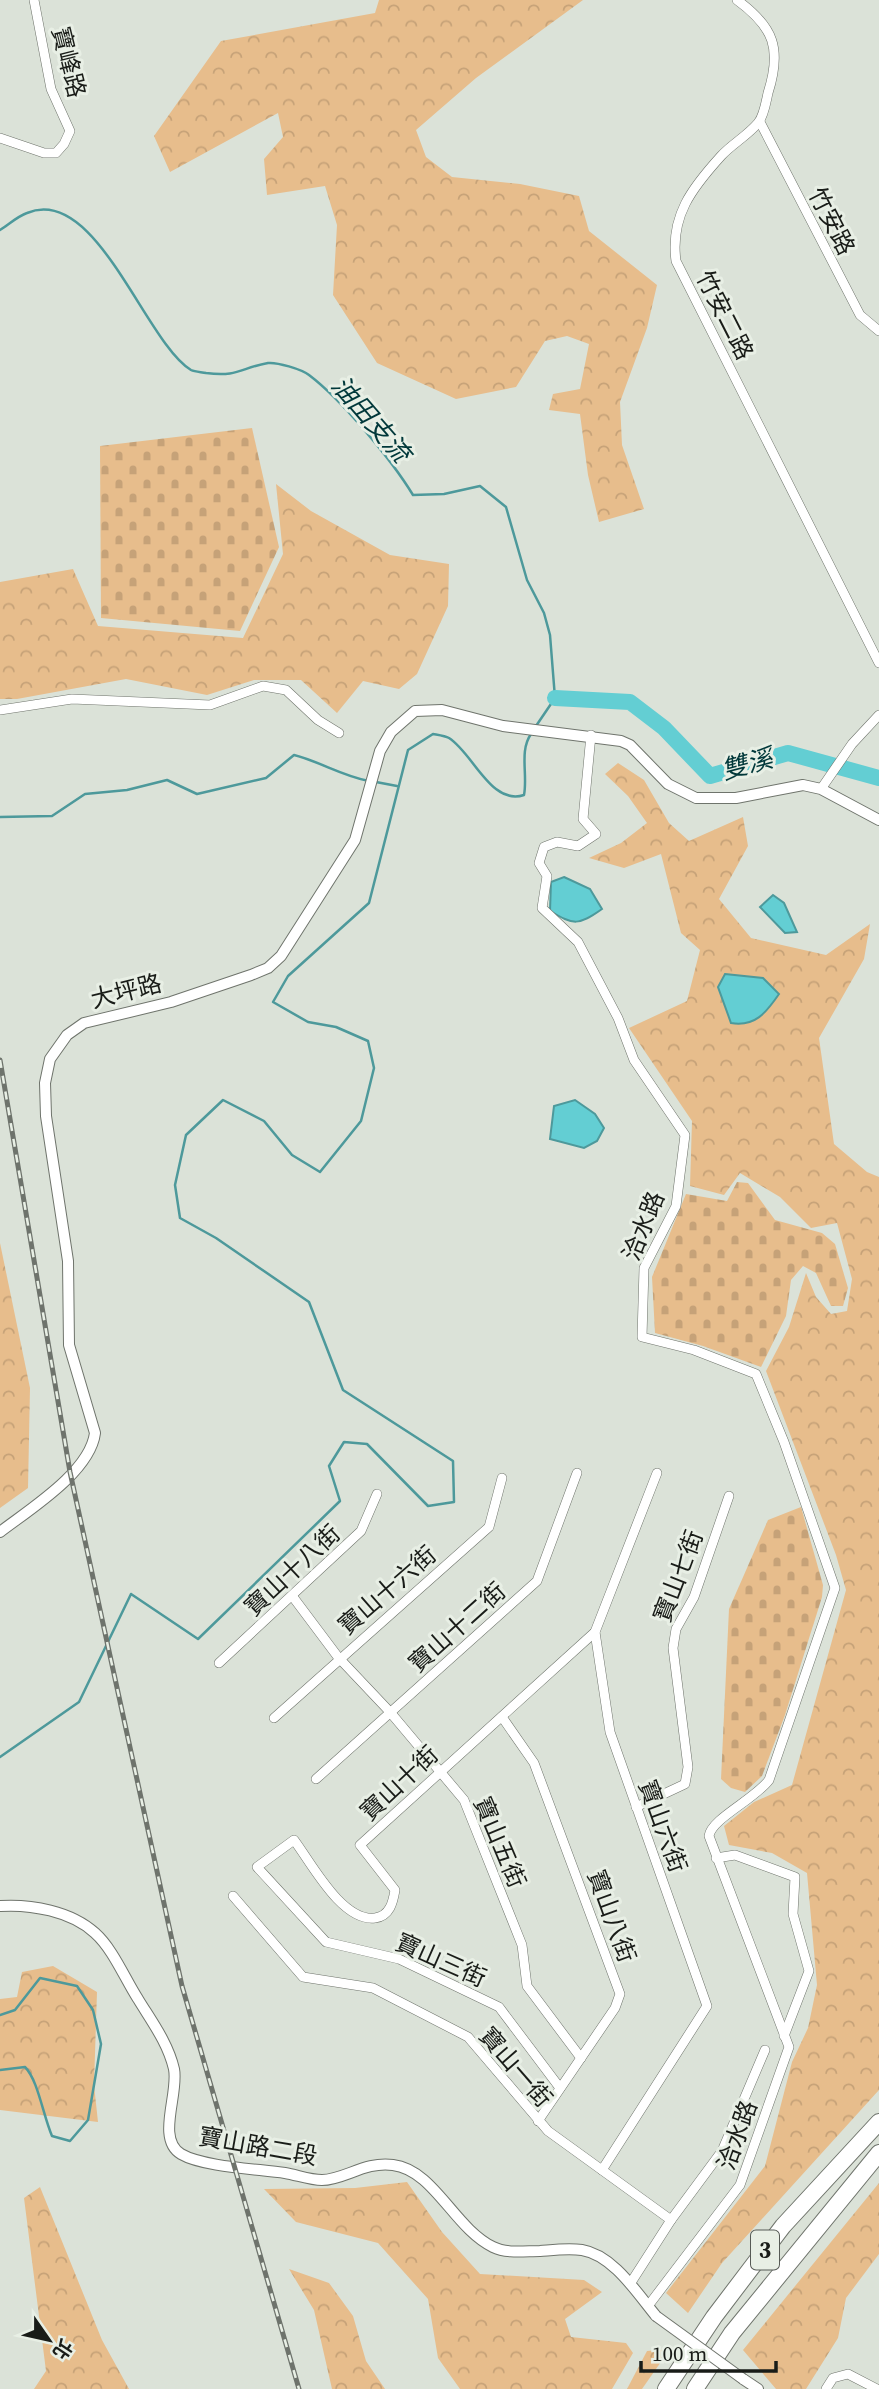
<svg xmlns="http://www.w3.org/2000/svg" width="879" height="2389" font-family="'Source Serif 4','Noto Sans TC',serif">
<defs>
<pattern id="forest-crowns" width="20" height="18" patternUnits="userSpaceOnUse" patternTransform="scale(1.75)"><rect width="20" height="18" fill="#e7bd8c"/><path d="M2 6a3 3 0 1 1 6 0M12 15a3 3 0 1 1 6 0" fill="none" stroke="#c6a278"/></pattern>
<pattern id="cemetery-stones" width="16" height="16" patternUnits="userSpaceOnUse" patternTransform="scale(1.75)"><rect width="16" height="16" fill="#e7bd8c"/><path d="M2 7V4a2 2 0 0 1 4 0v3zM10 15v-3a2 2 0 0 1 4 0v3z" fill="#c6a278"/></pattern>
</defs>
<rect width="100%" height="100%" fill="#dbe2d8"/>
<g fill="url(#forest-crowns)">
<path d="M 379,0 L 583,0 L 476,78 L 416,130 L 426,157 L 452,177 L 520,184 L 579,196 L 589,231 L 657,285 L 647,328 L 620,402 L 622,445 L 644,509 L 599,522 L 588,475 L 580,414 L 549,410 L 553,394 L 580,389 L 589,344 L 567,336 L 545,341 L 516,387 L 456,399 L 377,363 L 333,295 L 337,225 L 325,186 L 267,195 L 264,159 L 283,137 L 278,113 L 170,172 L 154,136 L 221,41 L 375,13 Z"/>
<path d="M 276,484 L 311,511 L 390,555 L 449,564 L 448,606 L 417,674 L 399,689 L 363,681 L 337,713 L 301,680 L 254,680 L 207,695 L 126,679 L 17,699 L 0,699 L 0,582 L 73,569 L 98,626 L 243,638 L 283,554 Z"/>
<path d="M 618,763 L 644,780 L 669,823 L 689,841 L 743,817 L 748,846 L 719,899 L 751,938 L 826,955 L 870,924 L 864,959 L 819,1038 L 834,1144 L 867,1172 L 879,1177 L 879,2090 L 722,2263 L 688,2313 L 666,2293 L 765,2166 L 792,2062 L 808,2028 L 817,1985 L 807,1873 L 772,1853 L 729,1845 L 724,1826 L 754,1802 L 792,1785 L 846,1590 L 836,1555 L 766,1371 L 789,1327 L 806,1273 L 816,1297 L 831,1314 L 847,1311 L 852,1279 L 837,1223 L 811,1228 L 780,1197 L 740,1173 L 724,1195 L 690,1186 L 692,1121 L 629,1028 L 687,1001 L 700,950 L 681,933 L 661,854 L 624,868 L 589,858 L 621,843 L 647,823 L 628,796 L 605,774 Z"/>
<path d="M 0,1243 L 30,1388 L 28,1488 L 0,1508 Z"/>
<path d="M 53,1966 L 97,1992 L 94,2085 L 98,2122 L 0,2110 L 0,1999 L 17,1997 L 22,1972 Z"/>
<path d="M 407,2182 L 442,2232 L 480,2274 L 584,2280 L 602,2292 L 565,2319 L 571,2337 L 626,2343 L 633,2353 L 612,2389 L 460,2389 L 438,2358 L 428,2299 L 378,2243 L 296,2222 L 264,2189 L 355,2188 Z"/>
<path d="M 879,2183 L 879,2254 L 846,2298 L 838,2338 L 806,2389 L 776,2389 L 743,2350 Z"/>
<path d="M 40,2187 L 102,2340 L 129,2389 L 34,2389 L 46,2371 L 24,2198 Z"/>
<path d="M 289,2269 L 329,2283 L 353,2316 L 366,2361 L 385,2389 L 332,2389 L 314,2310 Z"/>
<path d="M 670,2349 L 642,2389 L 627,2389 L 647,2351 Z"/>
</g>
<g fill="url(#cemetery-stones)">
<path d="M 252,428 L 279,547 L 240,631 L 101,618 L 100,446 Z"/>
<path d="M 737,1182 L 748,1183 L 775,1220 L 822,1233 L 835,1244 L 848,1288 L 843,1306 L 831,1306 L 816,1273 L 803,1266 L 791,1280 L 786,1316 L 761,1367 L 703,1346 L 655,1333 L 652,1277 L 686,1194 L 727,1201 Z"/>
<path d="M 801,1507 L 823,1585 L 822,1597 L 785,1715 L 762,1776 L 745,1792 L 731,1788 L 721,1779 L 729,1609 L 768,1520 Z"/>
</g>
<g fill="#63ced3" stroke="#4d999b" stroke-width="2">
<path d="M 564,877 L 590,889 L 602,909 C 578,926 574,925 550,911 L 551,882 Z"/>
<path d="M 773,895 L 784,903 L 797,932 L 785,933 L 760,907 Z"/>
<path d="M 725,974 L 763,978 L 779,994 C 766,1013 755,1027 731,1023 L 718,987 Z"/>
<path d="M 575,1100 L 595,1114 L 604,1128 L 597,1141 L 584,1148 L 550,1139 L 554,1106 Z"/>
</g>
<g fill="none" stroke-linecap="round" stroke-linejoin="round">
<g stroke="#4d999b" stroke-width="2.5">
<path d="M 0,230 C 8,225 18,216 27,213 C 96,184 145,342 191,370 C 195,372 202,372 206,373 C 239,377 240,368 268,363 C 277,362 301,369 309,375 C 342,400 391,459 413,495 L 444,494 L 480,486 L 506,507 L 527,580 L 544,613 L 550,635 L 555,698 L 536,726"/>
<path d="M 376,782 L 397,786"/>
<path d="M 0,817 L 52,816 L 85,794 L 127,790 L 167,780 L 197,794 L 266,778 L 294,755 C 321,762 342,776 369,781"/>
<path d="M 0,1757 L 79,1702 L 131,1594 L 198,1639 L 340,1501 L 329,1466 L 344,1442 L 367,1444 L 428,1506 L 454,1502 L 453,1461 L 343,1390 L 309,1302 L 216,1238 L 180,1218 L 175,1185 L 186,1135 L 223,1100 L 264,1121 L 292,1155 L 320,1172 L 361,1121 L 374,1068 L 368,1041 L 336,1027 L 308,1022 L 273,1002 L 288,976 L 369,903 L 408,750 L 433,734 C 438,735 445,736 449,738 C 473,753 491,806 524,795 C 528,775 519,751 531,734"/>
<path d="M 0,2015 L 15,2010 L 40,1978 L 77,1986 L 93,2010 L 101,2044 L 88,2120 L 70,2141 L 52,2136 C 43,2115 38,2080 25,2067 L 0,2070"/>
</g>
<path stroke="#63ced3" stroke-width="16" d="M 555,698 L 630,702 L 664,728 L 710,776 L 788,753 L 879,778"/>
<defs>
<g id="minor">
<path d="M 737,0 C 774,27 782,49 768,93 C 766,102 764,116 758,123 C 747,136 732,144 721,156 C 692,188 670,216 676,261 L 879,663"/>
<path d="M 760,122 L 860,315 L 879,331"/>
<path d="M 0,138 L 44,153 L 56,153 L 64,144 L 70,131 L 51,89 L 34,0"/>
<path d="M 0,710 L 72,699 L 210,705 L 263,686 L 286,690 L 318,720 L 339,733"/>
<path d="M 591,735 L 583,819 L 596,834 L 578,846 L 557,842 L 544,847 L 539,863 L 547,876 L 542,908 L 578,942 L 618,1018 L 634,1060 L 685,1135 L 676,1206 L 644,1268 L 642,1337 L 694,1350 L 756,1374 L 784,1442 L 835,1588 L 769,1780 C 755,1799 711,1819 709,1836 L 789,2047 L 740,2185 L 648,2306"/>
<path d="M 821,789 L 852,744 L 879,715"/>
<path d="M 293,1597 L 338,1657 L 390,1712 L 464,1800 L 522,1945 L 527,1986 L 581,2058"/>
<path d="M 219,1663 L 361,1531 L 377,1494"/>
<path d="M 502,1717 L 534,1763 L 620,1994 L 615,2008 L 538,2121"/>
<path d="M 274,1718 L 489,1527 L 502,1478"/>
<path d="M 316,1779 L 537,1581 L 577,1473"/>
<path d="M 636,1807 L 685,1784 L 688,1767 L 673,1648 L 676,1629 L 694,1597 L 729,1496"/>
<path d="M 716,1858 L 735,1855 L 795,1877 L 793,1914 L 809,1971 L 784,2036"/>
<path d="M 233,1896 L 303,1977 L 373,1988 L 468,2037 L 548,2131 L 671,2220 L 630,2284"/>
<path d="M 560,2088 L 499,2007 L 399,1959 L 326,1942 L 257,1867 L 294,1840 C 312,1864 342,1922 375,1918 C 390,1916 393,1902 395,1890 L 360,1845 L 595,1632"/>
<path d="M 602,2170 L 707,2006 L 610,1732 L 595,1632 L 657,1473"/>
<path d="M 671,2220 L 722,2151 L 765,2050"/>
<path d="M 826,2389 L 833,2378 L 848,2374 L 877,2389"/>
</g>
<g id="tertiary">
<path d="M 0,1532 C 30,1509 90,1472 95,1433 L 69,1345 L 68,1261 L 46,1116 L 45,1083 L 50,1059 L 67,1035 L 84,1023 L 171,1002 L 251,975 L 268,968 L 281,956 L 355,840 L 380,751 L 391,732 L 415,711 L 442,710 L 503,726 L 621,741 L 630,745 L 668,784 L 696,798 L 736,798 L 803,785 L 821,789 L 879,820"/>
<path d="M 0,1906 C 31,1904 71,1911 95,1933 C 113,1949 125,1979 138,1999 C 152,2022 168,2043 174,2069 C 179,2094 156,2139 181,2154 C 203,2167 259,2169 285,2173 C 297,2175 310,2180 322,2180 C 344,2180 365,2161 393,2165 C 434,2170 454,2228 493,2247 C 507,2254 525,2251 540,2251 C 553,2250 568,2248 582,2250 C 613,2255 637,2293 656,2316"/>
<path d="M 743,2379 L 758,2389"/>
</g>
<g id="motorway">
<path d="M 666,2389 L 714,2317 L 783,2226 L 879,2122"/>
<path d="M 695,2389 L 732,2333 L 879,2153"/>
</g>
</defs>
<use href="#minor" stroke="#6f746c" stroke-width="10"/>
<use href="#tertiary" stroke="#6f746c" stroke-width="12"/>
<use href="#motorway" stroke="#6f746c" stroke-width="18"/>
<use href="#minor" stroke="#fff" stroke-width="9"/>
<use href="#tertiary" stroke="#fff" stroke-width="10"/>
<use href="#motorway" stroke="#fff" stroke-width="16"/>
<defs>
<path id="rail" d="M 0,1060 L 70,1472 L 182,1986 L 299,2389"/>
</defs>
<use href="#rail" stroke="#6e736c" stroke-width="5"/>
<use href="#rail" stroke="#e8efe5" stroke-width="2.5" stroke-dasharray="8" stroke-linecap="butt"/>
<defs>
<path id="tertiary-bridge" d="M 656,2316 L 743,2379"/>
</defs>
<use href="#tertiary-bridge" stroke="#6f746c" stroke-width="12" stroke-linecap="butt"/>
<use href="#tertiary-bridge" stroke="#fff" stroke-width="10"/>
</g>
<g text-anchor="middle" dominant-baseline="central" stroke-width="6" stroke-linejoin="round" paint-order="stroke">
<rect fill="#e8efe5" stroke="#575b56" stroke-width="2" x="751" y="2230.5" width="28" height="39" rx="5"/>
<g font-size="23" font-weight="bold" fill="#191c18">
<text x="765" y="2250">3</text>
</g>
<g font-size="24" fill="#191c18" stroke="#e8efe5">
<text transform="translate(69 62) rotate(76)">寶峰路</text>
<text transform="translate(832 221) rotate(63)">竹安路</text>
<text transform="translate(725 315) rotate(63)">竹安二路</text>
<text transform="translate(126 991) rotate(-14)">大坪路</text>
<text transform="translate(643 1226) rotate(-68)">洽水路</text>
<text transform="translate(292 1570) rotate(-43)">寶山十八街</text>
<text transform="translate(678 1576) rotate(-69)">寶山七街</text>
<text transform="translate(387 1590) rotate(-41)">寶山十六街</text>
<text transform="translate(457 1627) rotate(-42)">寶山十二街</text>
<text transform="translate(399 1783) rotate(-43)">寶山十街</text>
<text transform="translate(663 1826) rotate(70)">寶山六街</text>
<text transform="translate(500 1842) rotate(67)">寶山五街</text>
<text transform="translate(612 1916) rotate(70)">寶山八街</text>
<text transform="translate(441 1960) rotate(24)">寶山三街</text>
<text transform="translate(516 2067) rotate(49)">寶山一街</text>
<text transform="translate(737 2135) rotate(-70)">洽水路</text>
<text transform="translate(258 2146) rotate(10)">寶山路二段</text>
</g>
<g font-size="26" font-style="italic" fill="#01383a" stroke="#e8efe5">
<text transform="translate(371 419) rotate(49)">油田支流</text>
<text transform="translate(747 764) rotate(-15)">雙溪</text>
</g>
</g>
<g transform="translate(49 2340) rotate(124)" stroke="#e8efe5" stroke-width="5" paint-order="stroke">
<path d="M0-5L12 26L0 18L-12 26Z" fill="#191c18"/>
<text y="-10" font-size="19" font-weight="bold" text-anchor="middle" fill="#191c18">北</text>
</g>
<path d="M641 2361v10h135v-10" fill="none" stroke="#191c18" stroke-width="3.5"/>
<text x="652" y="2361" font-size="21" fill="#191c18" stroke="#e8efe5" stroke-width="5" paint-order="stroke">100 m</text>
</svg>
